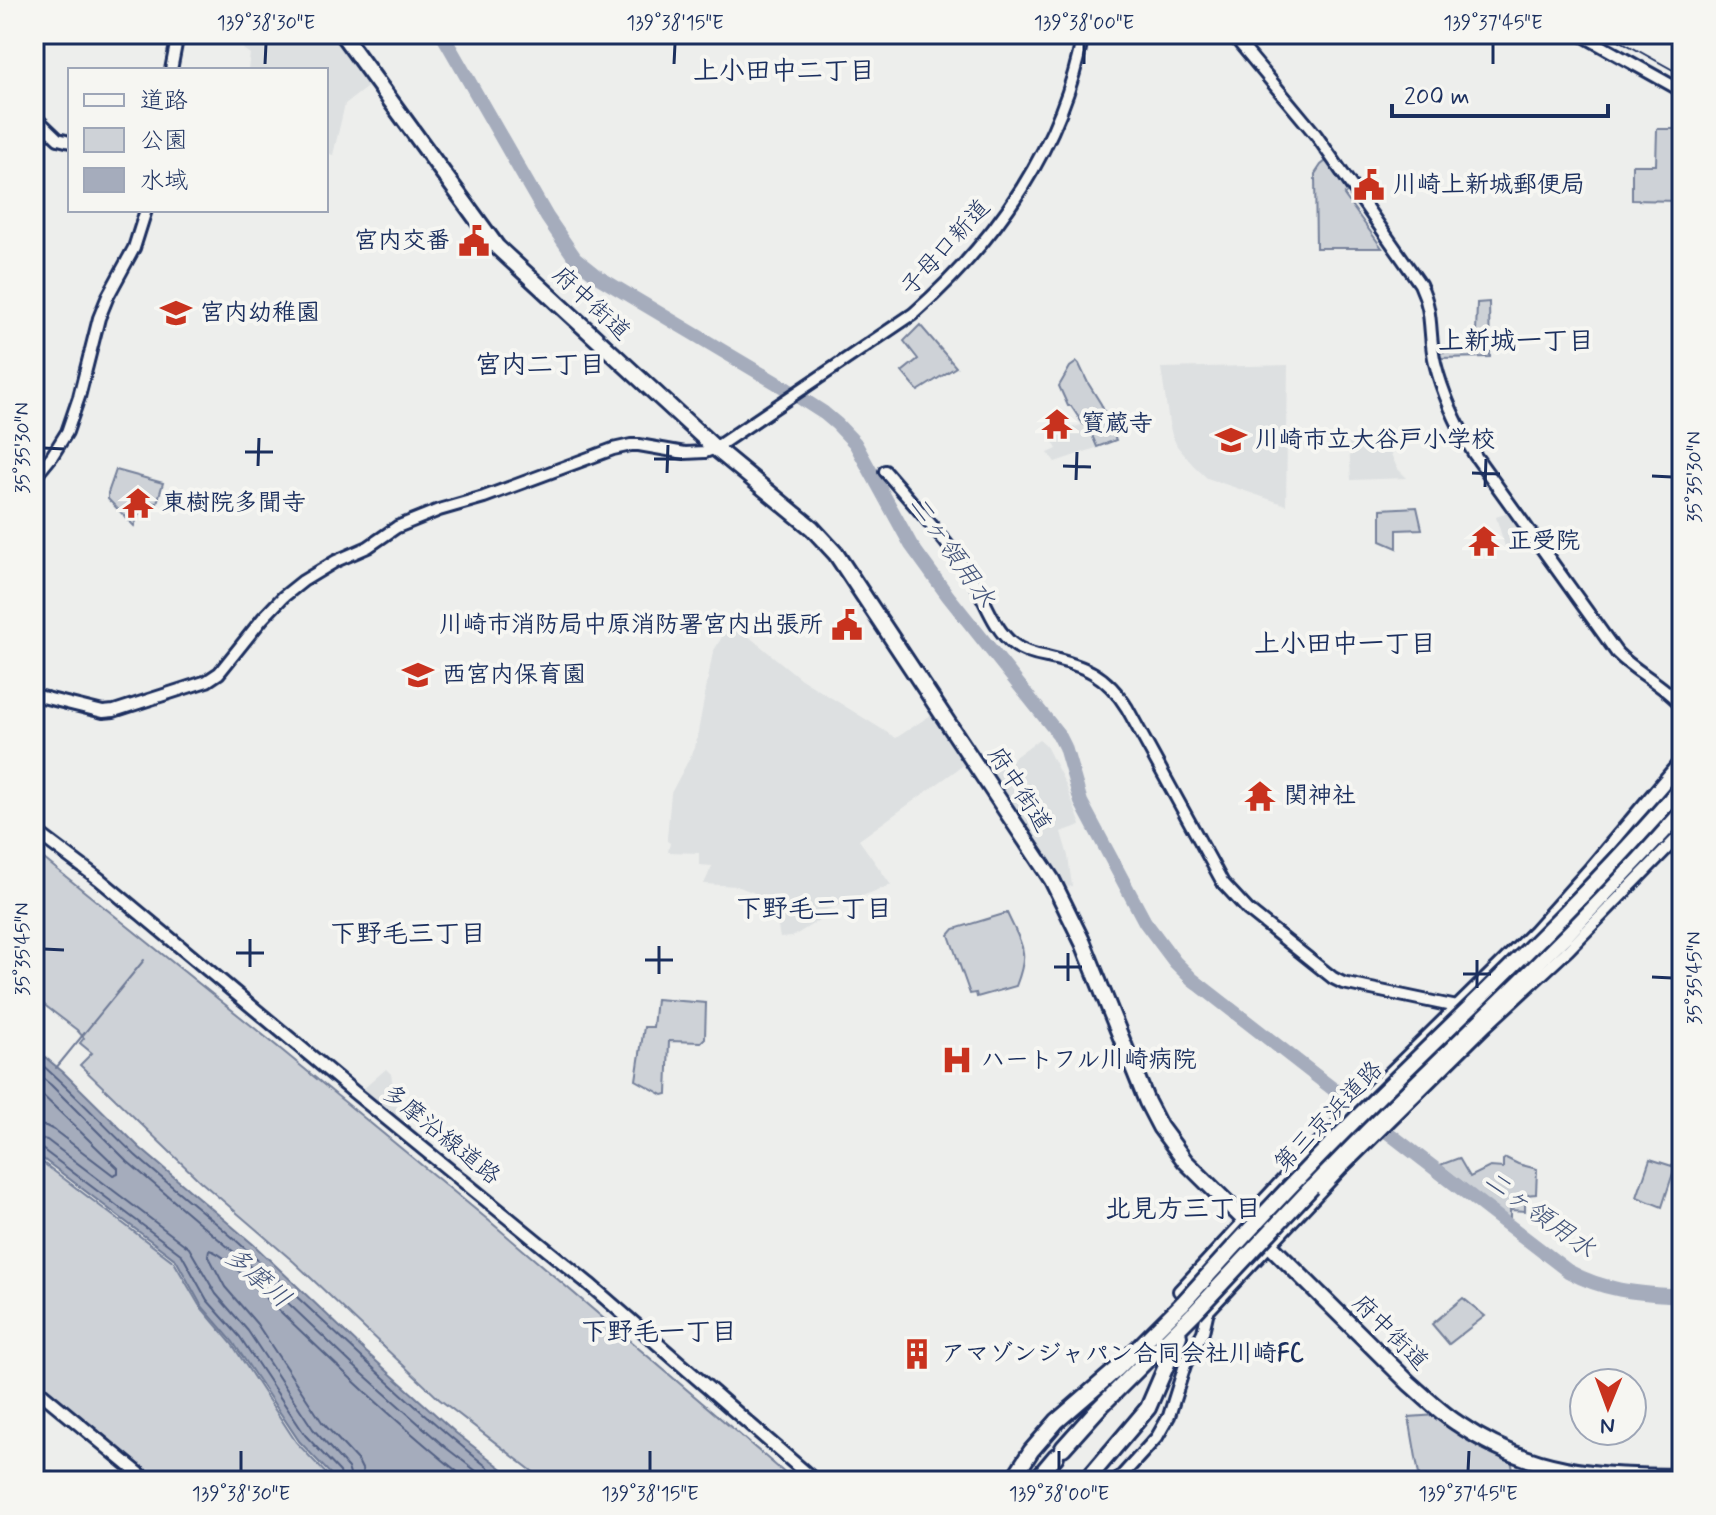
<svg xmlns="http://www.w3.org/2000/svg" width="1716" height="1515" font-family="Mynerve,'Klee One',sans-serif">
<rect width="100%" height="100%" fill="#edeeec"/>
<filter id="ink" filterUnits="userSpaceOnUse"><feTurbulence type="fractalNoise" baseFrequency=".0125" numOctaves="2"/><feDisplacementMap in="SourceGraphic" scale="16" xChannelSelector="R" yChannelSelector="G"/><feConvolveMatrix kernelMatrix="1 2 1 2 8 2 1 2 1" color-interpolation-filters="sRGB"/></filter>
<g filter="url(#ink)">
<g fill="#dde0e1">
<path d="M 254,34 L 332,34 L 370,85 L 345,104 L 333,155 L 326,153 L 326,70 L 248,70 L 250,54 L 243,49 Z"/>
<path d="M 1288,365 L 1286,505 L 1207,478 L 1193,465 L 1177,446 L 1172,435 L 1169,423 L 1161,368 Z"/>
<path d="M 1085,424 L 1096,448 L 1055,462 L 1048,453 L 1057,449 L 1050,437 L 1070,432 L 1070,428 Z"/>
<path d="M 1385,440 L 1397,468 L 1407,478 L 1351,480 L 1349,443 Z"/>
<path d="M 1511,512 L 1529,538 L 1529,541 L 1507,553 L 1496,517 Z"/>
<path d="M 731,622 L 801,679 L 896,738 L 931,715 L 965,764 L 859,840 L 891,885 L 826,910 L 821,919 L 792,937 L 780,938 L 777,921 L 773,912 L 757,894 L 737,886 L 704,884 L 712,866 L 699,865 L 699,853 L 668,852 L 670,843 L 667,841 L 667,838 L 671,793 L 695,748 L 713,652 Z"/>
<path d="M 1039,739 L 1045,744 L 1065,783 L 1081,825 L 1061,832 L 1068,856 L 1072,886 L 1066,887 L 991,775 Z"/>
<path d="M 386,1069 L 391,1074 L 398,1113 L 392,1118 L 364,1094 L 363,1089 Z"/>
</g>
<g fill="#ced2d7" stroke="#74809a" stroke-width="2">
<path d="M 1657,129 L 1678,129 L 1677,201 L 1632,200 L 1632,165 L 1656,165 Z"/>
<path d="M 1330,158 L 1351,189 L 1344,195 L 1382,248 L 1316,248 L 1315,174 L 1321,165 Z"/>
<path d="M 1489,302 L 1490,357 L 1440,358 L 1439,352 L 1465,352 L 1466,350 L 1472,351 L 1472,335 L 1476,334 L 1477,303 Z"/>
<path d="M 920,325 L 956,367 L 918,391 L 902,372 L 918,359 L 904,341 Z"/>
<path d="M 1077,362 L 1079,364 L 1088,383 L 1101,404 L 1116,440 L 1097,447 L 1088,426 L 1083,424 L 1071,406 L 1068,406 L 1059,386 L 1070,367 Z"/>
<path d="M 116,470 L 163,483 L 157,503 L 144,502 L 134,526 L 108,499 L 108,493 Z"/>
<path d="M 1417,507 L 1422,529 L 1397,530 L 1397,548 L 1381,541 L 1381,509 Z"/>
<path d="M 34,851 L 278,1047 L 487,1219 L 794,1481 L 545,1481 L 439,1399 L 294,1262 L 200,1181 L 80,1065 L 92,1053 L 80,1043 L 84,1038 L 77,1030 L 34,997 Z"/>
<path d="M 1007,913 C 1022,946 1030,950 1016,986 L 977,997 L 976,993 L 970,994 L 949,935 L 954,929 Z"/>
<path d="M 656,999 L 706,1003 L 705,1038 L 701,1042 L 669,1041 L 667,1094 L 663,1095 L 636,1080 L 644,1027 L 653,1027 Z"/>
<path d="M 34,1156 L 174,1262 L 199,1305 L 232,1344 L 296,1442 L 333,1481 L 159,1481 L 34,1378 Z"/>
<path d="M 1459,1158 L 1470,1177 L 1490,1167 L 1503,1168 L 1503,1160 L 1506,1158 L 1518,1164 L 1537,1169 L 1536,1194 L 1525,1195 L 1525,1211 L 1510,1210 L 1510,1220 L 1440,1165 Z"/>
<path d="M 1650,1159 L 1675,1167 L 1662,1207 L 1637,1197 Z"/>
<path d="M 1463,1298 L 1485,1316 L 1449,1344 L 1432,1324 Z"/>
<path d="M 1437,1415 L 1511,1459 L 1514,1476 L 1482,1481 L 1420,1481 L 1409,1417 Z"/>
</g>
<path fill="#a5acbc" stroke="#6e7a96" stroke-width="2" d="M 34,1048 L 63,1072 L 140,1148 L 254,1245 L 366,1352 L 456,1433 L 518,1481 L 337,1481 L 299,1441 L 233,1342 L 201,1305 L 176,1260 L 34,1152 Z"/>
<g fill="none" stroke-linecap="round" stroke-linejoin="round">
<g stroke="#526184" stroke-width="2">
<path d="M 34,1058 C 70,1088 101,1123 135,1155 C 173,1189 214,1219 251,1254 C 335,1332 414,1410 505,1481"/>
<path d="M 34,1071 L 51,1085 L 128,1162 L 242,1259 L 354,1366 L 445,1447 L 489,1481"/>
<path d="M 34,1087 L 118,1168 L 118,1173 L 113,1175 L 54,1130 L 46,1126 L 34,1125"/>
<path d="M 34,1137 L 47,1140 L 189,1248 L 216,1294 L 248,1331 L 313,1429 L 348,1468 L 352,1481"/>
<path d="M 34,1147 L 42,1149 L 182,1255 L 207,1300 L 240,1337 L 305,1435 L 340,1472 L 342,1481"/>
<path d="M 364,1481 L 362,1469 L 358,1461 L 322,1422 L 257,1324 L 225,1287 L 208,1255 L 209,1250 C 224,1253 248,1281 260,1292 C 328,1357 395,1423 469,1481"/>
</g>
<g stroke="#6e7a96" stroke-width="2">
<path d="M 56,1068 L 144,960"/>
<path d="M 34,1467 L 80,1481"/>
<path d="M 609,1477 L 632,1481"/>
</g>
<g stroke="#a5acbc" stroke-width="14">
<path d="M 442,34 L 547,217 L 575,258 L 600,278 L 785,388 L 824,413 L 837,424 L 855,443 L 911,545 L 948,596 L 1059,735 L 1065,747 L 1081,802 L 1145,922 L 1175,962 L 1192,979 L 1351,1103"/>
<path d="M 1386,1131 L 1568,1271 C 1606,1292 1640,1293 1682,1296"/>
</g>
<defs>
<g id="secondary">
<path d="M 1232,34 L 1316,135 L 1420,284 C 1434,313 1428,334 1435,363 C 1443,396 1457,425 1474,454 L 1617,653 C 1637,673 1663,684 1682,706"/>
<path d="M 1580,34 L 1682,91"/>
<path d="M 171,70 L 178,34"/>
<path d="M 34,116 L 58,139 L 70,142"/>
<path d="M 885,471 C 914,505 951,545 974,582 C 986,602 994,629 1013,644 C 1023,652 1035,655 1047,657 C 1085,666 1106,674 1127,708 L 1223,883 L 1248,910 L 1333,978 L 1343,983 L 1457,1007"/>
<path d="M 34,478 L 52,456 L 67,432 L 79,397 L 99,318 L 108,296 L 134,248 L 146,210"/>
<path d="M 34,695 L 103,712 L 114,711 L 207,681 L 219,673 L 263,618 L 283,597 L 303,581 L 336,561 L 368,547 L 397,527 L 439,510 L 484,497 L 613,449 L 631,445 L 639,445 L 685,453 L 705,452 L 715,448 L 913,314 C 997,240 1063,145 1083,34"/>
<path d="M 1179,1291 L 1301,1160 L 1534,931 L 1591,867 L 1682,759"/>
<path d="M 1208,1311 L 1341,1169 L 1487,1025 L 1568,950 L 1682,833"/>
<path d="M 1117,1481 L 1157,1437 L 1169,1416 L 1185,1365 L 1203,1332 L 1211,1297"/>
</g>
<g id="primary">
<path d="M 34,830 L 99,879 L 354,1092 L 589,1284 L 815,1481"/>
<path d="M 34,1387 L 148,1481"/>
</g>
<g id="highway">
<path d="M 342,34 L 497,247 L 715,448 L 812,528 L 836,554 L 1052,880 L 1083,943 L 1147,1102 L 1160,1127 L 1185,1161 L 1409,1383 C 1425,1397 1440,1412 1457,1423 C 1529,1473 1597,1477 1682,1477"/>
<path d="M 1641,825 L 1682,767"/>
<path d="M 1312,1187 L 1380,1116 L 1568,933 L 1682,812"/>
<path d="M 1063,1448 L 1097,1410 L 1195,1312"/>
<path d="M 1092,1474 L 1148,1408 L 1179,1336"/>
<path d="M 1012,1481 L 1031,1451 L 1057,1421 L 1117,1369 L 1183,1303"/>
<path d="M 1035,1481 L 1056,1456"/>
</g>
</defs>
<use href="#secondary" stroke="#1b2f5e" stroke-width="16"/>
<use href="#primary" stroke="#1b2f5e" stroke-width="17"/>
<use href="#highway" stroke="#1b2f5e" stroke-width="20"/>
<use href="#secondary" stroke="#f6f6f2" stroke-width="10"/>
<use href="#primary" stroke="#f6f6f2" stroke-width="11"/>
<use href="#highway" stroke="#f6f6f2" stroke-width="14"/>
<path stroke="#1b2f5e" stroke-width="2" d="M 1608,34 L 1682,75"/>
<defs>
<g id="highway-bridge">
<path d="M 1183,1303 C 1244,1235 1306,1168 1371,1104 C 1476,1000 1586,899 1682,786"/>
<path d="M 1195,1312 L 1312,1187"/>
</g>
</defs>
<use href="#highway-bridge" stroke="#1b2f5e" stroke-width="20" stroke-linecap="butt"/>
<use href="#highway-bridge" stroke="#f6f6f2" stroke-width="14"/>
</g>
</g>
<path fill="none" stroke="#1b2f5e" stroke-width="3" d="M 265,64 L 266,44M 674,64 L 675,44M 1084,64 L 1084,44M 1493,64 L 1493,44M 44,448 L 64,449M 245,452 L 273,452M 654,459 L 682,459M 258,466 L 259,438M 1063,466 L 1091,467M 667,473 L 668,445M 1472,473 L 1500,474M 1652,476 L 1672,477M 1076,480 L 1077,452M 1485,487 L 1486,459M 44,949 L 64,950M 236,953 L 264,953M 645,960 L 673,960M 250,967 L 250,939M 1054,967 L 1082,967M 659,974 L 659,946M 1463,974 L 1491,974M 1652,977 L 1672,978M 1068,981 L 1068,953M 1477,988 L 1477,960M 241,1471 L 241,1451M 650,1471 L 650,1451M 1059,1471 L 1059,1451M 1468,1471 L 1469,1451"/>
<defs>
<symbol id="civic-bare" viewBox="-9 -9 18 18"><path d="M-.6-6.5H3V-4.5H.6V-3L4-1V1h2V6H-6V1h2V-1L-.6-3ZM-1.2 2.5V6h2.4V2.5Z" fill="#c8321e" stroke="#f6f6f2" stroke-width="2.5" paint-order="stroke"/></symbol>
<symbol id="school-bare" viewBox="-9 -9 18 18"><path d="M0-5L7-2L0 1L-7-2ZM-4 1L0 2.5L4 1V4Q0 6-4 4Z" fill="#c8321e" stroke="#f6f6f2" stroke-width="2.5" paint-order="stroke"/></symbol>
<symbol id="temple-bare" viewBox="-9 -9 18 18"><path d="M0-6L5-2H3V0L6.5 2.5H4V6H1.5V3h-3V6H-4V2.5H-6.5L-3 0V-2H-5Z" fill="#c8321e" stroke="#f6f6f2" stroke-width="2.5" paint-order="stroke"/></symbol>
<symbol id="hospital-bare" viewBox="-9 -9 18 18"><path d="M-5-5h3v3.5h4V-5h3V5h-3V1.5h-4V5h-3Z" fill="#c8321e" stroke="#f6f6f2" stroke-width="2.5" paint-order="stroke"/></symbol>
<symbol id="building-bare" viewBox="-9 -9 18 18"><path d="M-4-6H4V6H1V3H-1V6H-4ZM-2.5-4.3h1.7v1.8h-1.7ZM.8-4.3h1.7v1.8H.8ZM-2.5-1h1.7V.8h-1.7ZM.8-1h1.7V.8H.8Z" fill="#c8321e" stroke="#f6f6f2" stroke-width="2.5" paint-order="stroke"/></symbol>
</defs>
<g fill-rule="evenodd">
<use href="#civic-bare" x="1347" y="163" width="44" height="44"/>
<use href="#civic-bare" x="452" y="219" width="44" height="44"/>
<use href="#school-bare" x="154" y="291" width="44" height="44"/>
<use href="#temple-bare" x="1035" y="402" width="44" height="44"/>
<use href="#school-bare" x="1209" y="418" width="44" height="44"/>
<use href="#temple-bare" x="116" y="481" width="44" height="44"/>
<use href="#temple-bare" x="1462" y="519" width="44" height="44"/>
<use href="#civic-bare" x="825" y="603" width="44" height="44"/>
<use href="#school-bare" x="396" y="653" width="44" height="44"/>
<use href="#temple-bare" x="1238" y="774" width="44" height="44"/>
<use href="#hospital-bare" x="935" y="1038" width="44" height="44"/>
<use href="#building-bare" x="895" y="1332" width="44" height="44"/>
</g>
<g text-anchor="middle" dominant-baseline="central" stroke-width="8" stroke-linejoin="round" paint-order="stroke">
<g font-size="24" font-weight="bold" fill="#1b2f5e" stroke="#f6f6f2" text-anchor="start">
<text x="1393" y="185">川崎上新城郵便局</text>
<text x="450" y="241" text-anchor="end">宮内交番</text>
<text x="200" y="313">宮内幼稚園</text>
<text x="1081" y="424">寳蔵寺</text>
<text x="1255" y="440">川崎市立大谷戸小学校</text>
<text x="162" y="503">東樹院多聞寺</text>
<text x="1508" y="541">正受院</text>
<text x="823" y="625" text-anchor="end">川崎市消防局中原消防署宮内出張所</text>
<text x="442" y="675">西宮内保育園</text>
<text x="1284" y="796">関神社</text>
<text x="981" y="1060">ハートフル川崎病院</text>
<text x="941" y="1354">アマゾンジャパン合同会社川崎FC</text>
</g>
<g font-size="24" fill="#1b2f5e" stroke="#f6f6f2">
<text transform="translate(946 248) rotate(-48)">子母口新道</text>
<text transform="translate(591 304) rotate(43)">府中街道</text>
<text transform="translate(1019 790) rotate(57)">府中街道</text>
<text transform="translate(1329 1117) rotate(-46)">第三京浜道路</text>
<text transform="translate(441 1135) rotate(39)">多摩沿線道路</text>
<text transform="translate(1390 1333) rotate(45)">府中街道</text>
</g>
<g font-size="26" font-weight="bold" fill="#1b2f5e" stroke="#f6f6f2">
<text x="784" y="72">上小田中二丁目</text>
<text x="1516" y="342">上新城一丁目</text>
<text x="540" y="366">宮内二丁目</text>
<text x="1345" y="645">上小田中一丁目</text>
<text x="814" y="910">下野毛二丁目</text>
<text x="408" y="935">下野毛三丁目</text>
<text x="1183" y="1210">北見方三丁目</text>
<text x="659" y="1333">下野毛一丁目</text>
</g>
<g font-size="26" font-style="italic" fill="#44547a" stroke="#f6f6f2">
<text transform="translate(951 552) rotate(55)">二ヶ領用水</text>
<text transform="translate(1539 1215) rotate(36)">二ヶ領用水</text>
<text transform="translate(257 1278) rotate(41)">多摩川</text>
</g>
</g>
<rect width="1716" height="1515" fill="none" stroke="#f6f6f2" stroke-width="88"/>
<rect x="68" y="68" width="260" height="144" fill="#f6f6f2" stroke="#9ea6b7" stroke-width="2"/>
<rect x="84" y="94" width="40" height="12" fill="#f6f6f2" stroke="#9ea6b7" stroke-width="2"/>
<text x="140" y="108" font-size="24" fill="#1b2f5e">道路</text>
<rect x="84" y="128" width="40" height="24" fill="#ced2d7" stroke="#9ea6b7" stroke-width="2"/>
<text x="140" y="148" font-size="24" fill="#1b2f5e">公園</text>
<rect x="84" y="168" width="40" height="24" fill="#a5acbc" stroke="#9ea6b7" stroke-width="2"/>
<text x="140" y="188" font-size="24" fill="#1b2f5e">水域</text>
<g transform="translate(1608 1407) rotate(181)"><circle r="38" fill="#f6f6f2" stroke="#9ea6b7" stroke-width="2"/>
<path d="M0-6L14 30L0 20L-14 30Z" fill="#c8321e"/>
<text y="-12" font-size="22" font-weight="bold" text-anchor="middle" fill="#1b2f5e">N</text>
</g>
<path d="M1392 104v12h216v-12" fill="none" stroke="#1b2f5e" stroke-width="4"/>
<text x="1404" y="104" font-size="24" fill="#1b2f5e" stroke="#f6f6f2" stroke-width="6" paint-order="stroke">200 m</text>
<rect x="44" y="44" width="1628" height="1427" fill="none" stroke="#1b2f5e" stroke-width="3"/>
<g font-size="20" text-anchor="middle" fill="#1b2f5e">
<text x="266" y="29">139°38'30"E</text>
<text x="675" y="29">139°38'15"E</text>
<text x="1084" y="29">139°38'00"E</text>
<text x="1493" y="29">139°37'45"E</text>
<text transform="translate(22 448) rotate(-90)" y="7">35°35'30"N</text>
<text transform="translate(1694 477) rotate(-90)" y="7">35°35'30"N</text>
<text transform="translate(22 949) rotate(-90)" y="7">35°35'45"N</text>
<text transform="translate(1694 978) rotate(-90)" y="7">35°35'45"N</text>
<text x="241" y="1500">139°38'30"E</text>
<text x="650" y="1500">139°38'15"E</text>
<text x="1059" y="1500">139°38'00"E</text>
<text x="1468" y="1500">139°37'45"E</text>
</g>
</svg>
